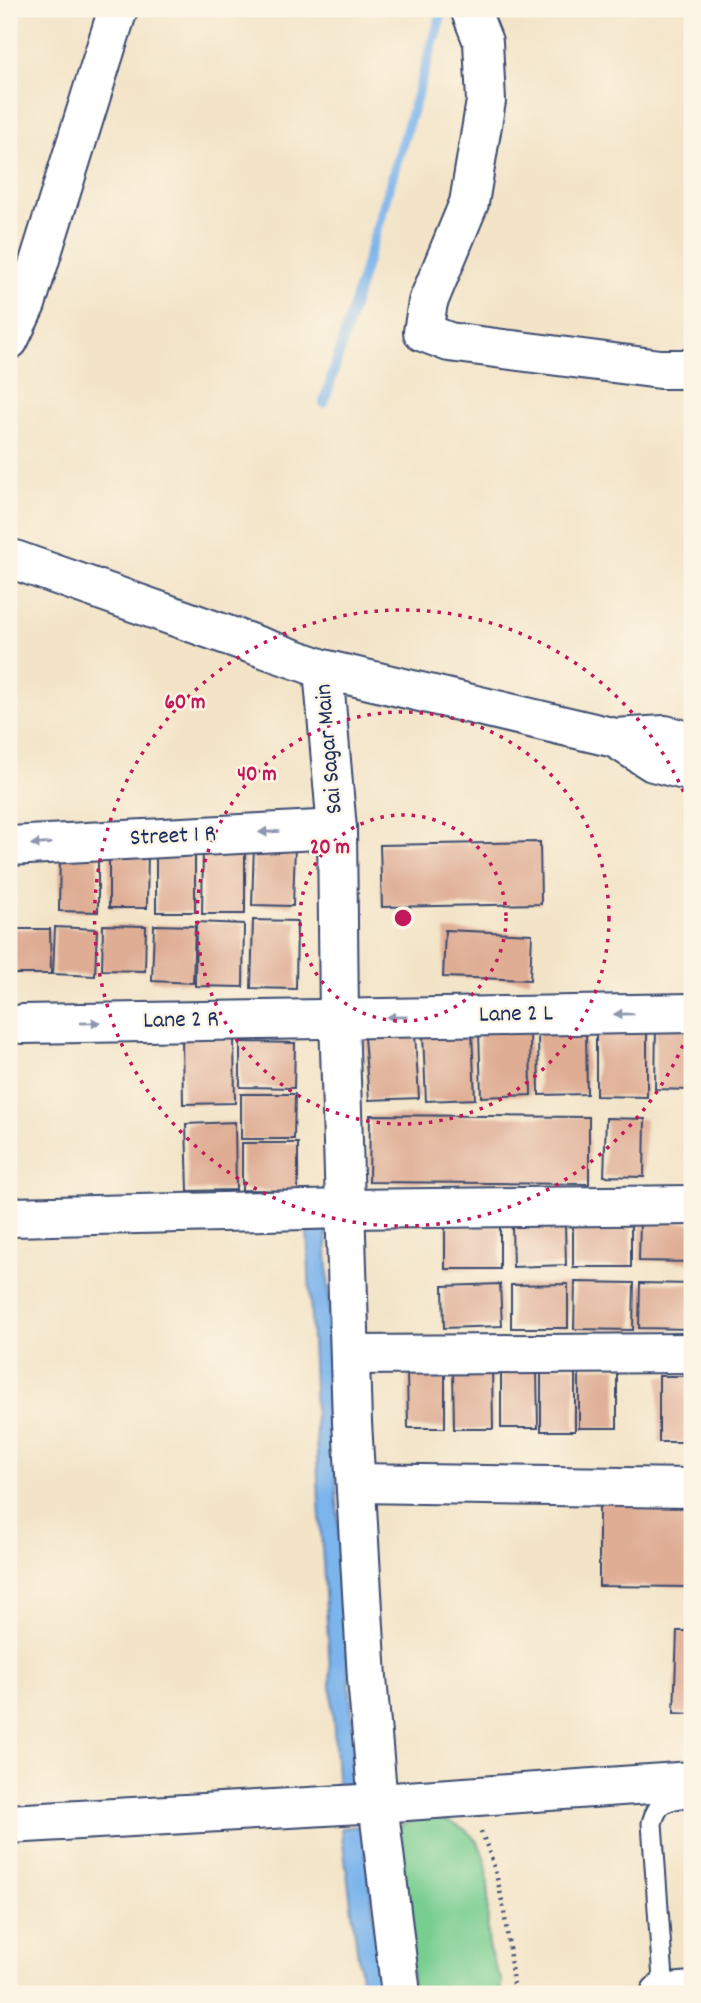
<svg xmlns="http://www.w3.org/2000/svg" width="701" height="2003" font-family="Dekko,sans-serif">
<rect width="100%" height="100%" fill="#fcf5e5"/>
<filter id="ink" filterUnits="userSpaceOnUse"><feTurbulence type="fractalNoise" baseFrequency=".0143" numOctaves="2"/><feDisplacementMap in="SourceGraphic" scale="14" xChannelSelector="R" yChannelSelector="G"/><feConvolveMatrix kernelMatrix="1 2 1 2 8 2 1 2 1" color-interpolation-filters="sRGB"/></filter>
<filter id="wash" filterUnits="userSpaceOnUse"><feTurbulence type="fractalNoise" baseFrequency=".00686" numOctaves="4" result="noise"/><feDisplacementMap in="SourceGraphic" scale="28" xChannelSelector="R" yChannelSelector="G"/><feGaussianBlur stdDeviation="1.57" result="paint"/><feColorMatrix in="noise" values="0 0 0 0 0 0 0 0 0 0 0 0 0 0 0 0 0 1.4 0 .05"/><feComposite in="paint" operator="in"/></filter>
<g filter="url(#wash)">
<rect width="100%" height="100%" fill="#f3e4c8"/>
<path fill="#78cd91" stroke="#4a7e78" stroke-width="2" d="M 435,1817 C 508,1834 482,1894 489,1946 C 491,1959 496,1969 502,1981 L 499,1994 L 413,1994 L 400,1826 L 414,1820 Z"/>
<g fill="#7bb4ec" stroke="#4b72a5" stroke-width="2">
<path d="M 307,1226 L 326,1226 L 337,1500 L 357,1790 L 338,1791 L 319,1502 Z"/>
<path d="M 362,1826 L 384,1994 L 363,1994 L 341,1828 Z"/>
</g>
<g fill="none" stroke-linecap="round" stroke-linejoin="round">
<path stroke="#7bb4ec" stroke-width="10" d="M 324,403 L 443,9"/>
</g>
<g id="blocks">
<g fill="#dfad94">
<path d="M 540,842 L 541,904 L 382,907 L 380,845 Z"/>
<path d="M 254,844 L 295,845 L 293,906 L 252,905 Z"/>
<path d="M 203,846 L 245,847 L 245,914 L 202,914 Z"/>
<path d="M 109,849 L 148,849 L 147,908 L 109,908 Z"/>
<path d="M 60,850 L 98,850 L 98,912 L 59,911 Z"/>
<path d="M 195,851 L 195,912 L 156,912 L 156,852 Z"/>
<path d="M 253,920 L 297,921 L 296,989 L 251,988 Z"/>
<path d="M 196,922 L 244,924 L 243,987 L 195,986 Z"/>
<path d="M 103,925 L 146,926 L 145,971 L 102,970 Z"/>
<path d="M 154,925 L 195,926 L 193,983 L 152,981 Z"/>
<path d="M 55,927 L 97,929 L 95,976 L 53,974 Z"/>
<path d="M 13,929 L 50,929 L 51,974 L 13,974 Z"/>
<path d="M 445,930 L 532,934 L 530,980 L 443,977 Z"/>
<path d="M 656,1024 L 692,1025 L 692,1090 L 655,1089 Z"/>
<path d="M 596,1028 L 647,1029 L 647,1097 L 596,1096 Z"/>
<path d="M 530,1031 L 531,1095 L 481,1097 L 479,1032 Z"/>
<path d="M 586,1031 L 587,1094 L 539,1095 L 538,1032 Z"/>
<path d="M 472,1033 L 475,1099 L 426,1101 L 423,1035 Z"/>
<path d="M 415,1034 L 419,1098 L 369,1100 L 364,1037 Z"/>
<path d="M 234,1036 L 235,1103 L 183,1104 L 182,1037 Z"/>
<path d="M 240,1042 L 295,1043 L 294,1088 L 240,1087 Z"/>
<path d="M 241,1094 L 295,1094 L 294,1139 L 241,1139 Z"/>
<path d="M 370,1115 L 589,1117 L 589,1184 L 369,1182 Z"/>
<path d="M 606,1118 L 645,1119 L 644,1177 L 604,1176 Z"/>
<path d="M 235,1122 L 236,1190 L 188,1191 L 186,1124 Z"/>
<path d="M 242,1143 L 298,1143 L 298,1191 L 242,1190 Z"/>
<path d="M 640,1221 L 692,1223 L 692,1262 L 639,1261 Z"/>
<path d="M 565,1224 L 566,1265 L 513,1267 L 512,1226 Z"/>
<rect x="573" y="1224" width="58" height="43"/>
<rect x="445" y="1226" width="55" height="43"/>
<path d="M 575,1282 L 634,1283 L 633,1330 L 574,1329 Z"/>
<path d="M 640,1283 L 692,1284 L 692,1329 L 639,1328 Z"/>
<path d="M 500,1284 L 502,1326 L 444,1328 L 443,1286 Z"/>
<path d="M 568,1284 L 568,1328 L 511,1328 L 511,1285 Z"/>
<rect x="541" y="1366" width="34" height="65"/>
<path d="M 492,1367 L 493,1429 L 454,1429 L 453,1368 Z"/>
<path d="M 537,1367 L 538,1428 L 501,1428 L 501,1368 Z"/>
<rect x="579" y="1367" width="38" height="61"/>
<path d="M 407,1369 L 445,1369 L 445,1428 L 408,1428 Z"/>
<rect x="659" y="1376" width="33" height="66"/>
<path d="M 599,1503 L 692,1503 L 692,1587 L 599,1586 Z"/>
<path d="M 677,1631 L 692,1631 L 692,1714 L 674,1713 Z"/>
</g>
</g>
</g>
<g filter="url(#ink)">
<use href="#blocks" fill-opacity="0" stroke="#3b4a6e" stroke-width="2"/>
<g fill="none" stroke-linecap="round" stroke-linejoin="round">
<defs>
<path id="service" d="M 664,1994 L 652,1823 C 658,1801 667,1799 690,1797"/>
<g id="minor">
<path d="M 470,9 L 483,42 L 486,101 L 469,203 L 428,302 L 423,332 L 449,342 L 660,369 L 692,369"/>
<path d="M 9,340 L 26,304 L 118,9"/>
<path d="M 9,558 L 323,669 L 615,738 L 665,735 L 692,742"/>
<path d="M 323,669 L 337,829 L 339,1018 L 352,1422 L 367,1678 L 378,1803 L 401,1994"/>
<path d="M 615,738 L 653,762 L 692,772"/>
<path d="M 9,846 L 337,829"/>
<path d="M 22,1024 L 692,1013"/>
<path d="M 11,1217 L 346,1209 L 692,1205"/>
<path d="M 351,1355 L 692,1353"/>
<path d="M 356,1483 L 692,1488"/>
<path d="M 9,1824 L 378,1803 L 692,1781"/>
<path d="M 660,1994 L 692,1991"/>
</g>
</defs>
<use href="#service" stroke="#3b4a6e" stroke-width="23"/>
<use href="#minor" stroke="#3b4a6e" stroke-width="42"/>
<path stroke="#3b4a6e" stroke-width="4.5" stroke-dasharray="2 5" stroke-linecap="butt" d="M 481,1832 C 504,1882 508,1940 514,1994"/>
<use href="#service" stroke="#fff" stroke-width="19"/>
<use href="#minor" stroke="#fff" stroke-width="38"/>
</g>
<defs><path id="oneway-solid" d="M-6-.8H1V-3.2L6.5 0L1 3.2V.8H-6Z" transform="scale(1.75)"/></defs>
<g fill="#8d97ae">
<use href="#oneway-solid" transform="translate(269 832) rotate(177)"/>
<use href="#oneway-solid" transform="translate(41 844) rotate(177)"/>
<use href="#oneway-solid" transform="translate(624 1014) rotate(179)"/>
<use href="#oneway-solid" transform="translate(397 1017) rotate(179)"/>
<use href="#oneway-solid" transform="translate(90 1023) rotate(-1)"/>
</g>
</g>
<g fill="none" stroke="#c2185b" stroke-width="3.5" stroke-dasharray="3.5 7">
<circle cx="403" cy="918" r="103"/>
<circle cx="403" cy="918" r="206"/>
<path d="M691 1026A308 308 0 1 1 691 810"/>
</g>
<g text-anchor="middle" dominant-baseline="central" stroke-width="5" stroke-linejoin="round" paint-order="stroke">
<g font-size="24" fill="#1b2f5e" stroke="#fcf5e5">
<text transform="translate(330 749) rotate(-95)">Sai Sagar Main</text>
<text transform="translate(173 837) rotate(-3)">Street 1 R</text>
<text transform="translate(516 1015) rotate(-1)">Lane 2 L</text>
<text transform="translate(181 1021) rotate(-1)">Lane 2 R</text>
</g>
</g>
<circle cx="403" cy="918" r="10" fill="#c2185b" stroke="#fcf5e5" stroke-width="3.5"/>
<g font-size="21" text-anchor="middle" font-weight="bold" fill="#c2185b" stroke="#fcf5e5" stroke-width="5" stroke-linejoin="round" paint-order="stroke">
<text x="185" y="708">60 m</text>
<text x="257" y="780">40 m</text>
<text x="330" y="853">20 m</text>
</g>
<rect width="701" height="2003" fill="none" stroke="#fcf5e5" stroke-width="35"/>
</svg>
